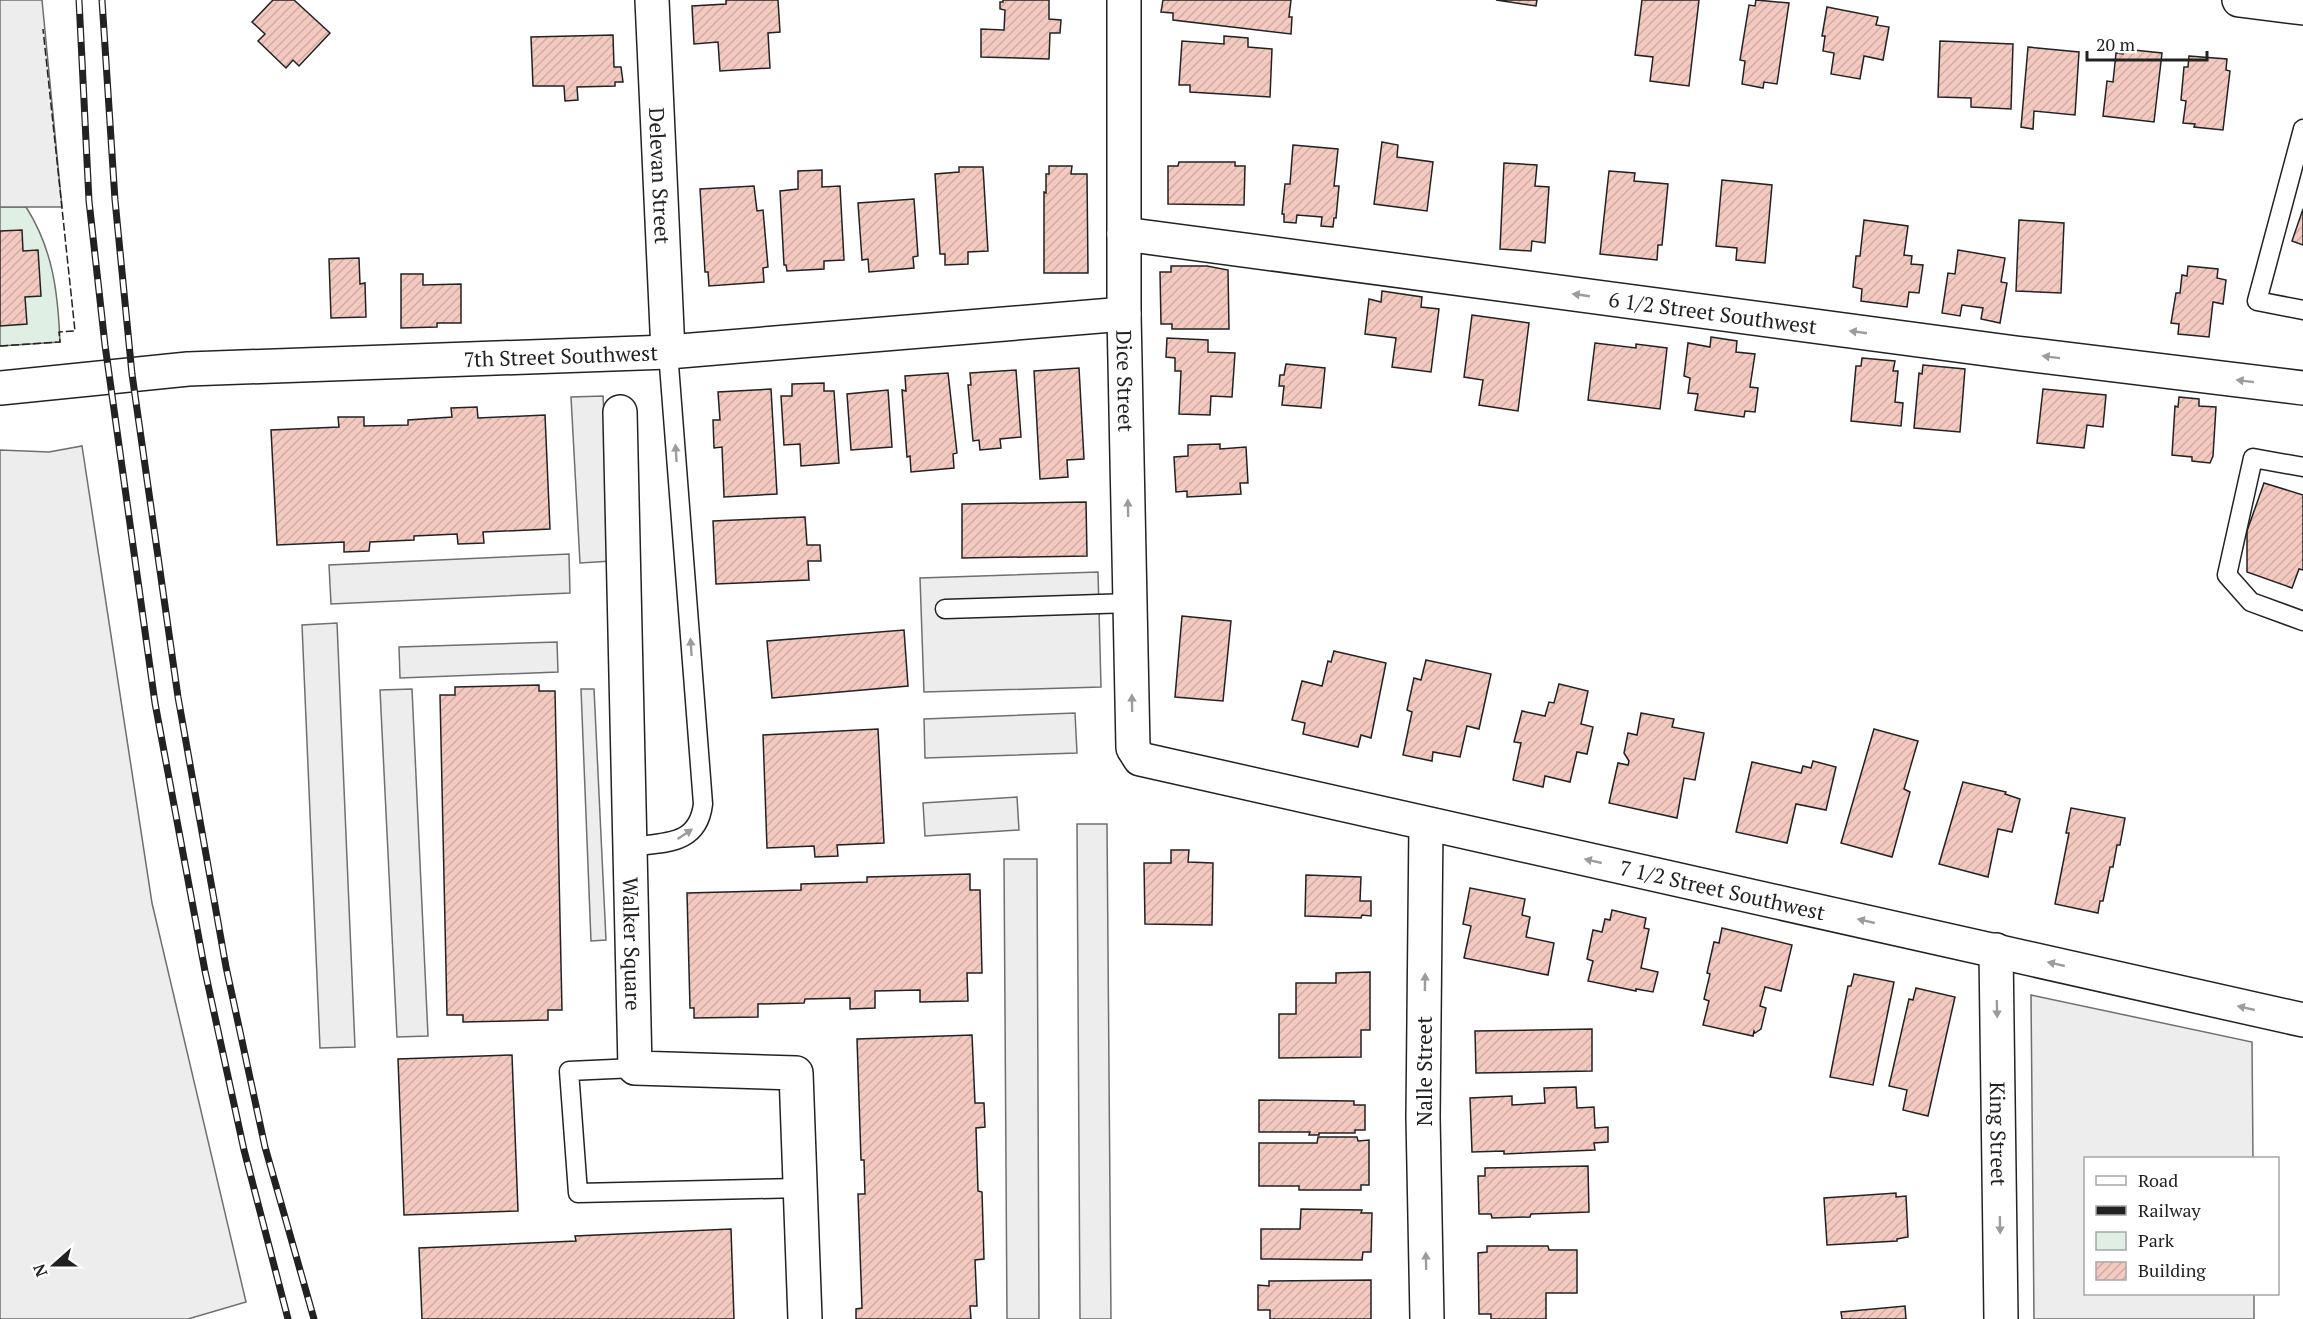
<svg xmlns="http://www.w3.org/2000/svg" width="2303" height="1319" font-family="'PT Serif',serif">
<defs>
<pattern id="building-hatch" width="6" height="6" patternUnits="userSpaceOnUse" patternTransform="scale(1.5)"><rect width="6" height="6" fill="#f3c9c0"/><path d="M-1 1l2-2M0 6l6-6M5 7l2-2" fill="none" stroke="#d0aca5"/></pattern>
</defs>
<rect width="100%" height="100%" fill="#fff"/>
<path fill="#e0efe3" stroke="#6f6f6f" stroke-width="1.5" d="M 0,207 L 26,207 C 53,249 58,293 60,342 L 0,346 Z"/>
<g fill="#ededed" stroke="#6f6f6f" stroke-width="1.5">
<path d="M 0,0 L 42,0 L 62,207 L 0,207 Z"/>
<path d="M 603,396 L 612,561 L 580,563 L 571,397 Z"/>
<path d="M 82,446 L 152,903 L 246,1302 L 188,1319 L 0,1319 L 0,450 L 49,452 Z"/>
<path d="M 569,554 L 570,593 L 331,604 L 329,565 Z"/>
<path d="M 1098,572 L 1101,687 L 924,692 L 920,578 Z"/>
<path d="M 337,623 L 355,1047 L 320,1048 L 302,625 Z"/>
<path d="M 557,642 L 558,672 L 400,678 L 399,647 Z"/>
<path d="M 412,689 L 428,1036 L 397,1037 L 380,690 Z"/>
<path d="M 581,689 L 594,689 L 606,940 L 591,941 Z"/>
<path d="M 1075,713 L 1077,753 L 925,758 L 924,719 Z"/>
<path d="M 1017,797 L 1019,830 L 925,836 L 923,803 Z"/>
<path d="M 1077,824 L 1107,824 L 1111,1319 L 1080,1319 Z"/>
<path d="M 1004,859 L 1037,859 L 1039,1319 L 1007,1319 Z"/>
<path d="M 2031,995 L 2252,1042 L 2253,1158 L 2086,1158 L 2086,1294 L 2254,1294 L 2254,1319 L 2034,1319 Z"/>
</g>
<g fill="url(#building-hatch)" stroke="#222" stroke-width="1.5">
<path d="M 273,0 L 294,0 L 330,33 L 299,66 L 293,60 L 286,68 L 258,41 L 265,34 L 252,22 Z"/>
<path d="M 726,0 L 778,0 L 780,32 L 768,33 L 770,68 L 720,71 L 718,42 L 694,44 L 692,6 L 726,4 Z"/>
<path d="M 1003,0 L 1049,0 L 1049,19 L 1061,20 L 1060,33 L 1050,33 L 1049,59 L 981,57 L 981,29 L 1004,30 L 1005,10 L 1000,9 L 1000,2 L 1003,2 Z"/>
<path d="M 1163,0 L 1291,0 L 1289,17 L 1292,17 L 1291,34 L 1173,20 L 1173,13 L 1161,12 Z"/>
<path d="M 1496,0 L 1537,0 L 1536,6 Z"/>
<path d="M 1642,0 L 1699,0 L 1689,86 L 1650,81 L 1653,57 L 1635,55 Z"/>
<path d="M 1756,0 L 1789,3 L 1777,84 L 1764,82 L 1763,88 L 1742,84 L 1745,61 L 1740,60 L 1749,5 L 1755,6 Z"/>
<path d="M 1827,7 L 1878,17 L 1876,25 L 1889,27 L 1883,60 L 1864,56 L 1860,79 L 1831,74 L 1834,53 L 1823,51 L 1825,36 L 1822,36 Z"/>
<path d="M 613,35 L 614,67 L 621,67 L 623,82 L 615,82 L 615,86 L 577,87 L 578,100 L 565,101 L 564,86 L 533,86 L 531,37 Z"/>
<path d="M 1224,36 L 1248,38 L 1248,47 L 1272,49 L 1270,97 L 1190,92 L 1190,85 L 1179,85 L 1182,41 L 1224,44 Z"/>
<path d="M 1940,41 L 2013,44 L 2011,109 L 1971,107 L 1971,98 L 1938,97 Z"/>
<path d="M 2028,47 L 2079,52 L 2075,115 L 2034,111 L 2033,129 L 2021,127 Z"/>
<path d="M 2124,49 L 2162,53 L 2154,122 L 2103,116 L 2107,81 L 2113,82 L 2116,53 L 2123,54 Z"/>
<path d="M 2189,56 L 2227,59 L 2226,70 L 2230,71 L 2223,130 L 2194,127 L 2195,124 L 2183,123 L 2186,101 L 2181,100 L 2184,67 L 2188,67 Z"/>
<path d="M 1382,142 L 1398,145 L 1397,157 L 1433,162 L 1427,211 L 1374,204 Z"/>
<path d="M 1293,145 L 1338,149 L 1334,186 L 1339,186 L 1336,218 L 1334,218 L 1333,227 L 1321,226 L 1322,217 L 1297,215 L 1296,223 L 1284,222 L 1284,214 L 1282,214 L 1285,184 L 1290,184 Z"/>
<path d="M 1179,162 L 1235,162 L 1235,166 L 1245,166 L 1244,205 L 1168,204 L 1168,166 L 1178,166 Z"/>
<path d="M 1504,163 L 1537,165 L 1535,186 L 1549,187 L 1545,243 L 1532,241 L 1531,251 L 1500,249 Z"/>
<path d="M 1049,166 L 1072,166 L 1071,174 L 1087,174 L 1088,273 L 1044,273 L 1044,192 L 1046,193 L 1046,174 L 1049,174 Z"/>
<path d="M 959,167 L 983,167 L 988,251 L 968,252 L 968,264 L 945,265 L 945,254 L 940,254 L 935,174 L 959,172 Z"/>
<path d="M 822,170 L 822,187 L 840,186 L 844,260 L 824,261 L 824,269 L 787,271 L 786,265 L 784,265 L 780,191 L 798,189 L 798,171 Z"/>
<path d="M 1609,171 L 1635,173 L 1634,181 L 1668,184 L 1662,245 L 1658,245 L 1657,260 L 1600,254 Z"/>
<path d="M 1722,180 L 1772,185 L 1765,263 L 1736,260 L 1737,248 L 1716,246 Z"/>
<path d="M 754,186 L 757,211 L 763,210 L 768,267 L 763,268 L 764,282 L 709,286 L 708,272 L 705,272 L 700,189 Z"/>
<path d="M 914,199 L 918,256 L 913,257 L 914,268 L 869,272 L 868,259 L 862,260 L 858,203 Z"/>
<path d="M 2303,209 L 2303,245 L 2292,241 Z"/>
<path d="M 1864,220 L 1908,226 L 1904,255 L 1912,256 L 1911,264 L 1923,265 L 1919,293 L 1909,292 L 1907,307 L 1861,301 L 1862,289 L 1853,287 L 1856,256 L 1860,256 Z"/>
<path d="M 2019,220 L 2064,223 L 2061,293 L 2016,291 Z"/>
<path d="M 22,230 L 23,251 L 38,250 L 41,296 L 25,297 L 27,324 L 0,326 L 0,231 Z"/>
<path d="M 1958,250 L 2005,258 L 2001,282 L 2007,283 L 2000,323 L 1981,319 L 1983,308 L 1962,305 L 1960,316 L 1942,313 L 1948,273 L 1955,274 Z"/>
<path d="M 359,258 L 360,284 L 365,283 L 366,317 L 331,318 L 329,259 Z"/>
<path d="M 1171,266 L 1207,266 L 1228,270 L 1229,329 L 1172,329 L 1172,324 L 1161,324 L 1160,272 L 1171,272 Z"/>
<path d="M 2188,266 L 2218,269 L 2217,278 L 2226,280 L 2223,304 L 2213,302 L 2209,337 L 2178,334 L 2179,324 L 2171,323 L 2176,293 L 2180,293 L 2182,275 L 2187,276 Z"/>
<path d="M 401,274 L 423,274 L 423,285 L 461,284 L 461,323 L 437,323 L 437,327 L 401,328 Z"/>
<path d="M 1382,291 L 1422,297 L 1421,307 L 1439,309 L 1431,372 L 1392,367 L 1396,338 L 1365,334 L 1369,299 L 1381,302 Z"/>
<path d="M 1472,315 L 1529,323 L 1518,411 L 1479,405 L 1483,380 L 1464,377 Z"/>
<path d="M 1711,337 L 1737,341 L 1736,352 L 1755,354 L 1750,387 L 1758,388 L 1755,412 L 1745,411 L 1744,417 L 1695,410 L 1698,394 L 1688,393 L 1690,378 L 1684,376 L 1688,343 L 1710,347 Z"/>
<path d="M 1167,338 L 1208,340 L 1208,352 L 1235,353 L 1232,397 L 1211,396 L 1210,415 L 1179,414 L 1181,371 L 1175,371 L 1175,358 L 1166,357 Z"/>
<path d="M 1595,343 L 1636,348 L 1636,344 L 1667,348 L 1660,409 L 1588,400 Z"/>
<path d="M 1862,358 L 1895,361 L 1893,371 L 1898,371 L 1895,402 L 1903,403 L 1901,426 L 1851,421 L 1856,366 L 1861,366 Z"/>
<path d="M 1286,364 L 1325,368 L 1321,408 L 1282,405 L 1284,386 L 1279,386 L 1280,375 L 1284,375 Z"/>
<path d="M 1923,365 L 1965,369 L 1960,432 L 1914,428 L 1919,373 L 1922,374 Z"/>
<path d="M 1079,368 L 1084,459 L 1067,460 L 1068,477 L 1040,479 L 1034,371 Z"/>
<path d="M 1016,370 L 1021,437 L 1000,439 L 1001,448 L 980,450 L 979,440 L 973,441 L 968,385 L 971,385 L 970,373 Z"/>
<path d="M 948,373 L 957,453 L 953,454 L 954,468 L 911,472 L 910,456 L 907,457 L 902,390 L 906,391 L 905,376 Z"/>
<path d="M 824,383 L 824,391 L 834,391 L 839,463 L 801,466 L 800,444 L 784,445 L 781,396 L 792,396 L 792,384 Z"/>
<path d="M 771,389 L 777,494 L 724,497 L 722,447 L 714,448 L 713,420 L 720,420 L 718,392 Z"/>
<path d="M 2043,389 L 2106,395 L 2103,427 L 2087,425 L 2084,448 L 2037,443 Z"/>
<path d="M 888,390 L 892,447 L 851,450 L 847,394 Z"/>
<path d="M 2179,397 L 2199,399 L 2199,406 L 2216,407 L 2213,456 L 2210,463 L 2192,461 L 2192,457 L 2172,455 L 2175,406 L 2178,407 Z"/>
<path d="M 477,407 L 478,418 L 545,415 L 550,529 L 483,532 L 484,543 L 458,544 L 457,534 L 414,536 L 414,540 L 370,542 L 369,551 L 344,552 L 344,542 L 277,545 L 271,430 L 339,427 L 338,417 L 364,417 L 364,426 L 408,425 L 408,420 L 452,417 L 451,408 Z"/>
<path d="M 1220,444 L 1220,449 L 1246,447 L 1248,483 L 1240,483 L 1241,494 L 1187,497 L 1187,491 L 1176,492 L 1174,457 L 1188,456 L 1188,445 Z"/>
<path d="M 2264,483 L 2303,495 L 2303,570 L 2299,569 L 2292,588 L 2247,572 L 2247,531 Z"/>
<path d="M 1086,502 L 1087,556 L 962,558 L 962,504 Z"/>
<path d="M 805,517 L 807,545 L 820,545 L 821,561 L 808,561 L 809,580 L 716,584 L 713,521 Z"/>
<path d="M 1182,616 L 1231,621 L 1223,701 L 1175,697 Z"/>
<path d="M 904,630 L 908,686 L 772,698 L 767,641 Z"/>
<path d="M 1334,651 L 1386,663 L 1371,738 L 1361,735 L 1358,747 L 1303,734 L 1305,723 L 1292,720 L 1302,681 L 1322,686 L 1328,661 L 1331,662 Z"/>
<path d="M 1426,660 L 1491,674 L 1479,729 L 1467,726 L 1460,757 L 1433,752 L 1432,761 L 1403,755 L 1412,712 L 1407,710 L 1414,678 L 1421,680 Z"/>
<path d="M 1559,684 L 1588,691 L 1581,724 L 1593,727 L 1587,754 L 1577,752 L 1570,782 L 1545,776 L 1543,787 L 1513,780 L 1521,743 L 1514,742 L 1522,711 L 1545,716 L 1549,702 L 1554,703 Z"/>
<path d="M 539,685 L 539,691 L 555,691 L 562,1010 L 548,1010 L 548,1020 L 463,1022 L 463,1015 L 447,1015 L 440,695 L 455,695 L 455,687 Z"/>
<path d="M 1641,713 L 1674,719 L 1672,727 L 1704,733 L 1695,780 L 1684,778 L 1677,818 L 1609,803 L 1618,763 L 1628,765 L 1629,761 L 1624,753 L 1628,733 L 1637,735 Z"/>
<path d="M 878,729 L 884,843 L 837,845 L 838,856 L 815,857 L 814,846 L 767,848 L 763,735 Z"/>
<path d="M 1874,729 L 1918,741 L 1904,789 L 1910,792 L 1892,857 L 1841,843 Z"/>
<path d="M 1813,761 L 1836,767 L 1826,810 L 1796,804 L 1787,843 L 1736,832 L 1752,762 L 1801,773 L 1803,766 L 1811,768 Z"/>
<path d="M 1963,782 L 2006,792 L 2005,794 L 2020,799 L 2012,832 L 1998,829 L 1988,877 L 1939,864 Z"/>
<path d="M 2071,808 L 2125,818 L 2120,845 L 2117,845 L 2113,867 L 2110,867 L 2103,901 L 2100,901 L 2098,913 L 2055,904 L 2069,833 L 2066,833 Z"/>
<path d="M 1171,850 L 1189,850 L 1188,862 L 1213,863 L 1212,925 L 1145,924 L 1144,863 L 1171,863 Z"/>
<path d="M 970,874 L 970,890 L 980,890 L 982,973 L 967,973 L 968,1001 L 920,1002 L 920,990 L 875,991 L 875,1008 L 850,1009 L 850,998 L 805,999 L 804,1003 L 758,1004 L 758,1017 L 694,1018 L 694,1008 L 690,1008 L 687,893 L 801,890 L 801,884 L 867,882 L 867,877 Z"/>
<path d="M 1306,875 L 1361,877 L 1360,901 L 1371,901 L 1371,916 L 1362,915 L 1361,918 L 1305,916 Z"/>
<path d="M 1470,888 L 1525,899 L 1522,915 L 1530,917 L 1526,937 L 1554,943 L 1548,975 L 1464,958 L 1471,926 L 1463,924 Z"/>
<path d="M 1612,910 L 1646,918 L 1644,928 L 1649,929 L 1641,968 L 1658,972 L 1653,992 L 1636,989 L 1636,991 L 1588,981 L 1593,961 L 1587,959 L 1593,930 L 1602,932 L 1605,919 L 1610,920 Z"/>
<path d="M 1722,928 L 1792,945 L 1781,991 L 1765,987 L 1760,1006 L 1766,1008 L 1761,1029 L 1755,1033 L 1754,1031 L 1753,1036 L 1703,1025 L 1709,1001 L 1704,999 L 1710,974 L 1707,973 L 1714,942 L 1719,943 Z"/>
<path d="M 1370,972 L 1370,1030 L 1361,1030 L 1361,1057 L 1279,1058 L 1279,1014 L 1296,1014 L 1296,983 L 1336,983 L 1336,973 Z"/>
<path d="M 1854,974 L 1894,982 L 1873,1085 L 1830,1077 L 1848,986 L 1851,986 Z"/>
<path d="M 1916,988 L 1955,997 L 1928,1116 L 1903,1110 L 1907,1090 L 1889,1086 L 1909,999 L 1913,1000 Z"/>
<path d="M 1592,1029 L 1592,1071 L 1476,1073 L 1475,1031 Z"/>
<path d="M 972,1035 L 975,1103 L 984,1103 L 985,1127 L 976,1128 L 978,1191 L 982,1192 L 984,1259 L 975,1260 L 977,1306 L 970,1306 L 971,1319 L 856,1319 L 856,1309 L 862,1308 L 858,1194 L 865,1194 L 864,1160 L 861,1160 L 857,1039 Z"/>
<path d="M 512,1055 L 518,1211 L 404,1215 L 398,1059 Z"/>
<path d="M 1576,1087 L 1577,1108 L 1594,1107 L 1595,1128 L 1608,1127 L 1608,1142 L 1594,1143 L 1595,1150 L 1504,1154 L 1504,1151 L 1472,1152 L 1470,1098 L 1512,1096 L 1512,1105 L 1545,1103 L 1544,1088 Z"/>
<path d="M 1259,1100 L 1354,1101 L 1354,1105 L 1365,1105 L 1365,1130 L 1355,1130 L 1355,1133 L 1319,1133 L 1319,1135 L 1309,1135 L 1310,1132 L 1259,1132 Z"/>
<path d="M 1318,1137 L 1357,1137 L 1358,1141 L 1369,1140 L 1369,1185 L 1361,1185 L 1361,1190 L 1299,1190 L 1299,1186 L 1259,1186 L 1259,1143 L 1317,1143 Z"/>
<path d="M 1588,1166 L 1589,1212 L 1531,1214 L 1530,1217 L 1492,1218 L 1491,1214 L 1479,1214 L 1478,1176 L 1485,1176 L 1485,1168 Z"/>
<path d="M 1896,1193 L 1896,1197 L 1906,1196 L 1908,1237 L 1897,1239 L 1897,1241 L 1827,1245 L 1824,1198 Z"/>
<path d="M 1301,1209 L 1362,1210 L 1361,1213 L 1372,1213 L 1371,1252 L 1363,1252 L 1362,1260 L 1261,1259 L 1261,1229 L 1300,1229 Z"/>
<path d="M 731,1229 L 734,1319 L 422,1319 L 419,1248 L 576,1241 L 575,1236 Z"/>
<path d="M 1487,1246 L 1548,1246 L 1549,1250 L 1577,1250 L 1577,1293 L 1546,1293 L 1546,1319 L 1491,1319 L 1491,1314 L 1479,1314 L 1478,1253 L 1487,1252 Z"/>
<path d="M 1371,1280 L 1371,1319 L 1270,1319 L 1270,1310 L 1258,1310 L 1258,1285 L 1269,1286 L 1269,1281 Z"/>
<path d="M 1905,1306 L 1906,1319 L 1842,1319 L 1841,1312 Z"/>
</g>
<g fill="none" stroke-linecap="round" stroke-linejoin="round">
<defs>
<g id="lane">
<path d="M 2303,129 L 2257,301 L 2303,310"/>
<path d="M 2303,467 L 2253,458 L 2227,575 L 2251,602 L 2303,621"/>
<path d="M 945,609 L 1130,603"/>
<path d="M 630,847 C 664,842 698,846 703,804 L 668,352"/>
<path d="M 635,1068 L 569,1071 L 578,1193 L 801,1188"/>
</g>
<g id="street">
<path id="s1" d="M 652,0 L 668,352"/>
<path id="s2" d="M 1124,0 L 1124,314 L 1133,748 L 1140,759 L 2303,1020"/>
<path d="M 2239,0 L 2303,8"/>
<path id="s3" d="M 1124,234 L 2016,353 L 2303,388"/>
<path id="s4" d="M 0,388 L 188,369 L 668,352 L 1124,314"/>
<path id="s5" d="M 620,412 L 635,1068 L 796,1073 L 805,1319"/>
<path d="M 1426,824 L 1423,1117 L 1427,1319"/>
<path id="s6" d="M 1996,950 L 2001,1319"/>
</g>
</defs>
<use href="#lane" stroke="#222" stroke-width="21"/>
<use href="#street" stroke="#222" stroke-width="36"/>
<use href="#lane" stroke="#fff" stroke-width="18"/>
<use href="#street" stroke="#fff" stroke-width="33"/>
<defs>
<g id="rail">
<path d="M 79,0 L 89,201 L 105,345 L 155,703 L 205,971 L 244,1150 L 288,1319"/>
<path d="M 102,0 L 115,200 L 132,374 L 178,697 L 226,967 L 265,1147 L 314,1319"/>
</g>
</defs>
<use href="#rail" stroke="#222" stroke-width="7"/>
<use href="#rail" stroke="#fff" stroke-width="4.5" stroke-dasharray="14" stroke-linecap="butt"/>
<path stroke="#222" stroke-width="1.5" stroke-dasharray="8 3" stroke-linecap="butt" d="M 0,346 L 60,342 L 59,332 L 75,331 L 43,29"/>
</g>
<defs><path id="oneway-solid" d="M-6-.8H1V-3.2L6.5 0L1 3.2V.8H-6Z" transform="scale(1.5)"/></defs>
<g fill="#9c9c9c">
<use href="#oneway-solid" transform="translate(1581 295) rotate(-172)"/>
<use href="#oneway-solid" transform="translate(1858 332) rotate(-172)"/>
<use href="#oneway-solid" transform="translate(2051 357) rotate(-173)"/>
<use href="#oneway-solid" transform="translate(2245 381) rotate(-173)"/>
<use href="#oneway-solid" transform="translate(676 453) rotate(-94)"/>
<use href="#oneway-solid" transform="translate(1128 508) rotate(-91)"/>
<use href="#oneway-solid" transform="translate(691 647) rotate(-94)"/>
<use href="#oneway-solid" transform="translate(1132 703) rotate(-91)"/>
<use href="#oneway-solid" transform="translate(685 834) rotate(-34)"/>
<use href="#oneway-solid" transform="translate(1593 861) rotate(-167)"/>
<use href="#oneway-solid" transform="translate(1866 921) rotate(-167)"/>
<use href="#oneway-solid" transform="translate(2056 964) rotate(-167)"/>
<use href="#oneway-solid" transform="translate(1425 982) rotate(-89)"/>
<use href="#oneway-solid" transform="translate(2246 1008) rotate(-167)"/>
<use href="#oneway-solid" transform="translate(1997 1009) rotate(89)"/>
<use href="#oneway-solid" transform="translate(2000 1225) rotate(89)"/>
<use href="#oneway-solid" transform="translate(1426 1261) rotate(-91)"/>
</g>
<g text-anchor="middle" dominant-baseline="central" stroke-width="4.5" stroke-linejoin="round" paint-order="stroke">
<g font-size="21" fill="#222" stroke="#fff">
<text stroke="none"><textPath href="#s1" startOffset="176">Delevan Street</textPath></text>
<text stroke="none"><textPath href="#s3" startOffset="594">6 1/2 Street Southwest</textPath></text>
<text stroke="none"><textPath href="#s4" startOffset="562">7th Street Southwest</textPath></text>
<text stroke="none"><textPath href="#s2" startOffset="381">Dice Street</textPath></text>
<text stroke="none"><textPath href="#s2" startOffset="1358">7 1/2 Street Southwest</textPath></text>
<text stroke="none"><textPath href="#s5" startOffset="532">Walker Square</textPath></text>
<text transform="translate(1424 1071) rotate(-90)">Nalle Street</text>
<text stroke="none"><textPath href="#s6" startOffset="184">King Street</textPath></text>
</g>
</g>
<rect x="2084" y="1157" width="195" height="138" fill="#ffffff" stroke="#a7a7a7" stroke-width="1.5"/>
<rect x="2096" y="1176" width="30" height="9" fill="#ffffff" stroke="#a7a7a7" stroke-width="1.5"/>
<text x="2138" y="1187" font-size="18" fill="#222222">Road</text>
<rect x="2096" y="1206" width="30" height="9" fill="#222222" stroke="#a7a7a7" stroke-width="1.5"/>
<text x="2138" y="1217" font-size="18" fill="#222222">Railway</text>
<rect x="2096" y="1232" width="30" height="18" fill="#e0efe3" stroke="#a7a7a7" stroke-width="1.5"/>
<text x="2138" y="1247" font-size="18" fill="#222222">Park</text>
<rect x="2096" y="1262" width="30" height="18" fill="url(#building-hatch)" stroke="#a7a7a7" stroke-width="1.5"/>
<text x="2138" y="1277" font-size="18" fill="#222222">Building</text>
<g transform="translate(54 1265) rotate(249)" stroke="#ffffff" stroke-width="4.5" paint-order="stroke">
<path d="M0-4.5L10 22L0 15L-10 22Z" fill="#222222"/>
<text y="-9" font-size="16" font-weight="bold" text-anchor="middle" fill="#222222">N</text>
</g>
<path d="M2087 51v9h120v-9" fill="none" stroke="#222222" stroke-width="3"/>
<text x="2096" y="51" font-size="18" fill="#222222" stroke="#ffffff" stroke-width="4.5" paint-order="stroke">20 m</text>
</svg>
